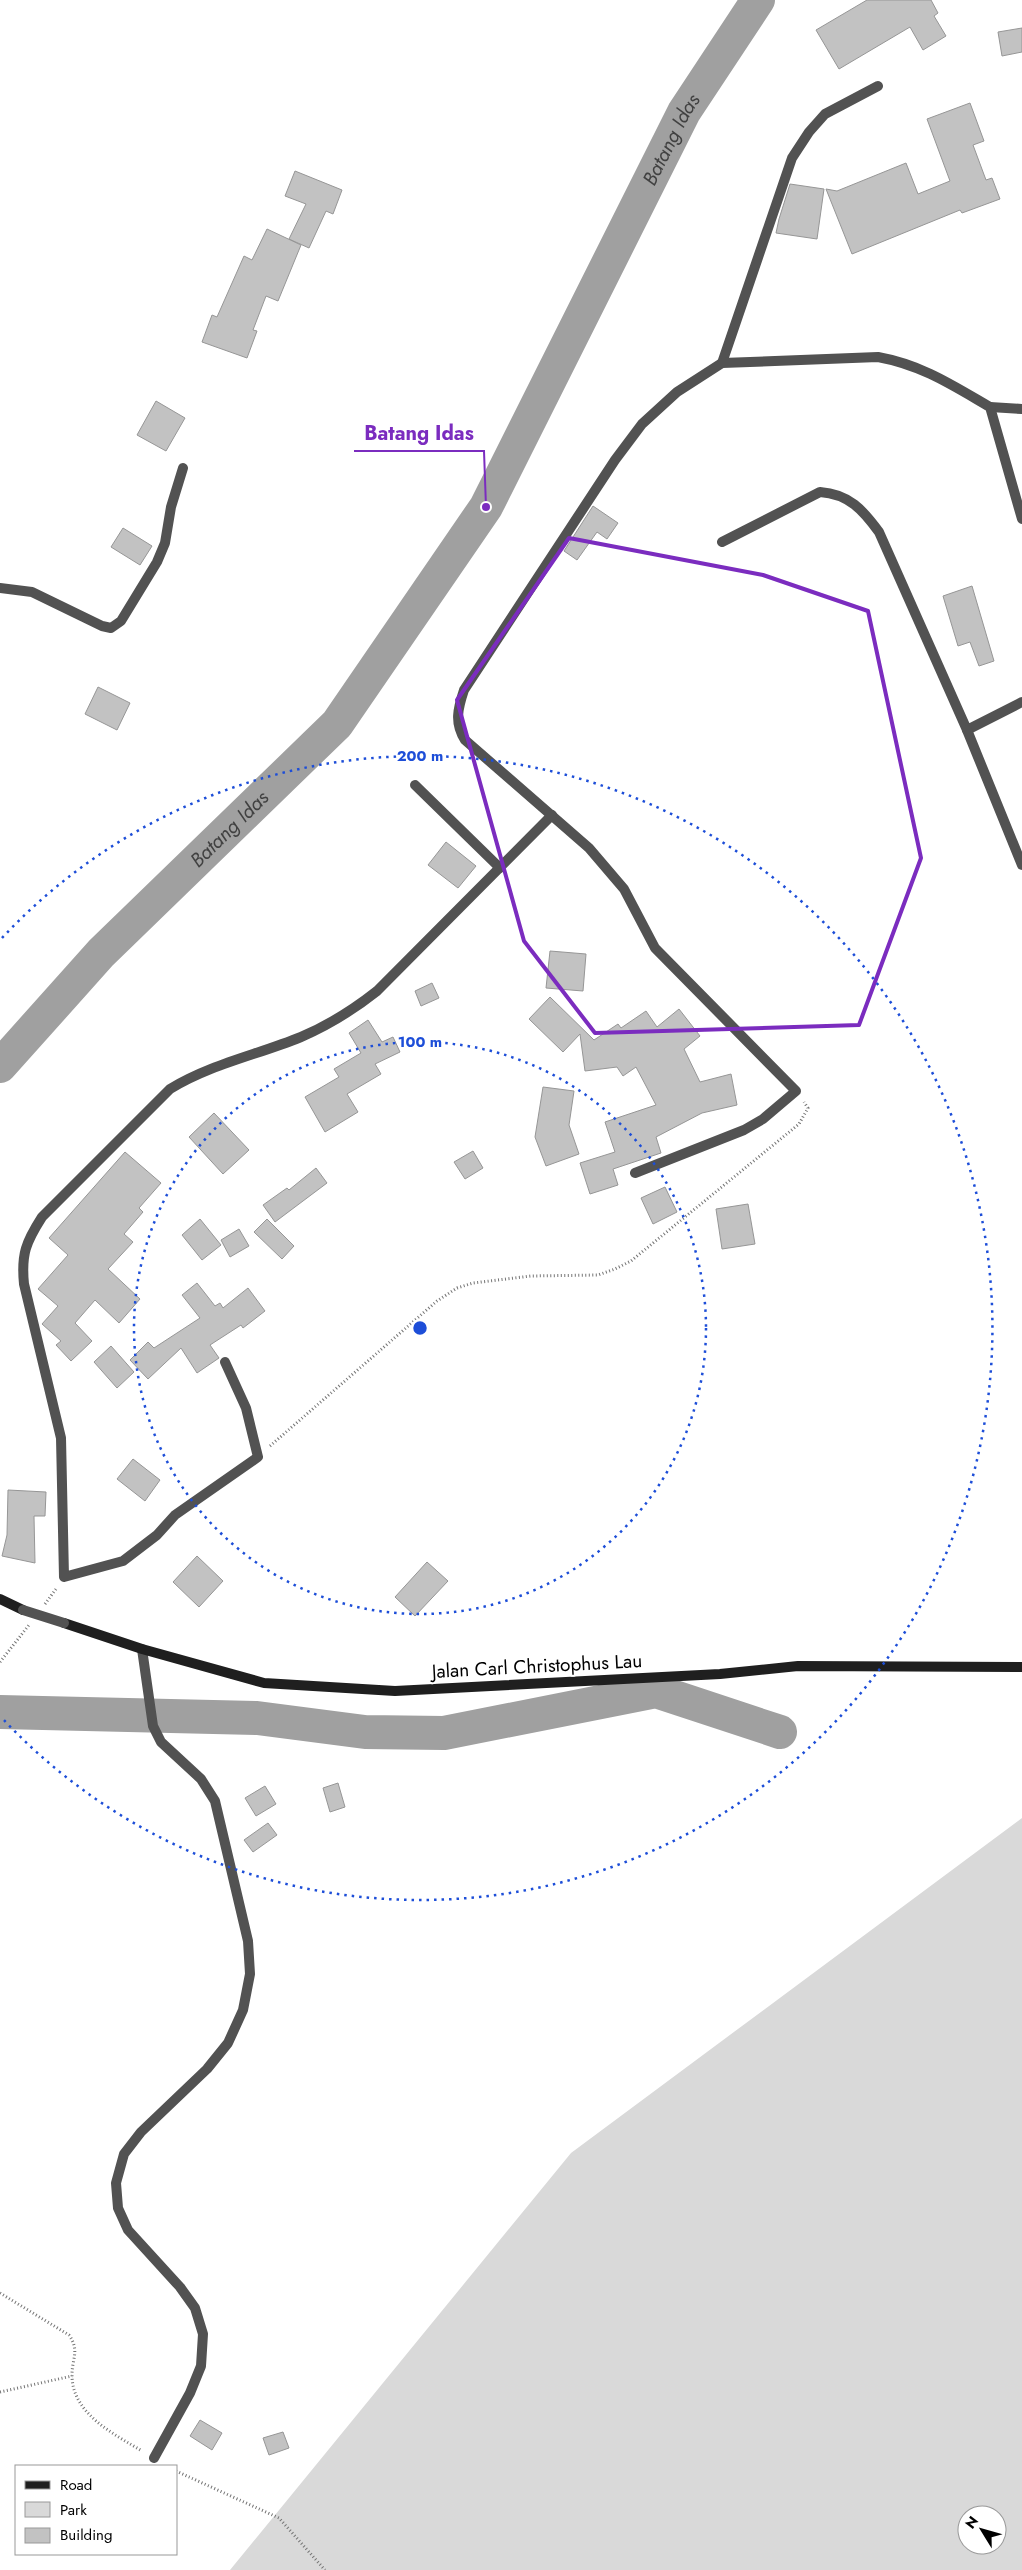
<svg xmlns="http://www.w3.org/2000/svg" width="1022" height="2570" font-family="Jost,sans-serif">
<rect width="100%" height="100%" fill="#fff"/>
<path fill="#d9d9d9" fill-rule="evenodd" d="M 1022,1818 L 1022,2570 L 230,2570 L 571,2153 ZM 967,2515 L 997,2515 L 997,2545 L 967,2545 Z"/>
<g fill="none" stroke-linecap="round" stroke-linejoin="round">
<g stroke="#a0a0a0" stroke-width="34">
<path id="s1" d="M 0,1066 L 101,953 L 337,724 L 486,507 L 684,112 L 758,0"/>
<path d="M 0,1712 L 257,1718 L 365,1732 L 444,1733 L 656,1691 L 780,1732"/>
</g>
</g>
<g fill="#c2c2c2" stroke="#969696">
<path d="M 867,0 L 931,0 L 938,13 L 934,16 L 946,36 L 923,50 L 910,27 L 839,69 L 816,30 Z"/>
<path d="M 1022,28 L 1022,52 L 1002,56 L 998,32 Z"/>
<path d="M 970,103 L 984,141 L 973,145 L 986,180 L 992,178 L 1000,199 L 962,213 L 960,210 L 852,254 L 826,189 L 837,191 L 906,163 L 918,194 L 950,181 L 927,119 Z"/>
<path d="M 295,171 L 342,190 L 333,214 L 326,211 L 309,248 L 289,239 L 306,204 L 285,196 Z"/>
<path d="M 790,184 L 824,189 L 817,239 L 776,233 L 779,219 Z"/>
<path d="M 267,229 L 301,245 L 278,301 L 266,296 L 253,330 L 257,331 L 247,358 L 202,342 L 212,315 L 217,317 L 244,256 L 252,260 Z"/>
<path d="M 156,401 L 185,418 L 166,451 L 137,435 Z"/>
<path d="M 593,506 L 618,523 L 607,539 L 597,532 L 577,560 L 564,551 Z"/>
<path d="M 123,528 L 152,546 L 140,565 L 111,547 Z"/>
<path d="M 972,586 L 994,661 L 979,666 L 970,642 L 958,646 L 943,596 Z"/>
<path d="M 98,687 L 130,703 L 117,730 L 85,714 Z"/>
<path d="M 446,842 L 476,866 L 458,888 L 428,865 Z"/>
<path d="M 550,951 L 586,954 L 583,991 L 546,988 Z"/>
<path d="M 432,983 L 439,998 L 421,1006 L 415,991 Z"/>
<path d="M 550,997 L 594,1040 L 618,1024 L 621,1028 L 646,1011 L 657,1027 L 679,1009 L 700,1036 L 684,1049 L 700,1082 L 731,1074 L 737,1105 L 702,1113 L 656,1137 L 661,1153 L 613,1169 L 618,1185 L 590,1194 L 580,1163 L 615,1152 L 605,1122 L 656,1105 L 636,1067 L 623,1076 L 617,1067 L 585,1071 L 580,1034 L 563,1052 L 529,1019 Z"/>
<path d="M 368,1020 L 382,1042 L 393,1037 L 400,1052 L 375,1064 L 381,1074 L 347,1094 L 358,1112 L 325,1132 L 305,1097 L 339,1077 L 334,1069 L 361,1053 L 349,1033 Z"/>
<path d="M 543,1087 L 574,1091 L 569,1125 L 579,1154 L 546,1166 L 535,1137 Z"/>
<path d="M 214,1113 L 249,1150 L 223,1174 L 189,1137 Z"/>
<path d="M 473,1151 L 483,1168 L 465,1179 L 454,1162 Z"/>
<path d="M 125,1152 L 161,1183 L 139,1208 L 143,1212 L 124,1234 L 133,1242 L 108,1269 L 140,1299 L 119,1323 L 95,1300 L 75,1323 L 92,1341 L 71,1361 L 56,1345 L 61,1341 L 42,1324 L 58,1306 L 38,1289 L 68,1255 L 49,1238 Z"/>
<path d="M 316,1168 L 327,1183 L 275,1222 L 263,1205 L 287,1188 L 289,1190 Z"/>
<path d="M 665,1187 L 677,1212 L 653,1224 L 641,1198 Z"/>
<path d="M 748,1204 L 755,1244 L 722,1249 L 716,1209 Z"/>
<path d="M 200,1219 L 221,1245 L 202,1260 L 182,1235 Z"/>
<path d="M 267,1219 L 294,1246 L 282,1259 L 254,1232 Z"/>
<path d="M 239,1229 L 249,1246 L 230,1257 L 221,1240 Z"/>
<path d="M 197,1283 L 215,1306 L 220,1303 L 223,1308 L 248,1288 L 265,1311 L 243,1328 L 241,1325 L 210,1345 L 219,1358 L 197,1373 L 181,1348 L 148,1379 L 130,1360 L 148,1342 L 154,1348 L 200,1318 L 182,1295 Z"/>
<path d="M 111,1346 L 134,1372 L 117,1388 L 94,1362 Z"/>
<path d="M 133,1459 L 160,1480 L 145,1501 L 117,1479 Z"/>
<path d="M 8,1490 L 46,1492 L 45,1516 L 34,1516 L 35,1563 L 2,1556 L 7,1535 Z"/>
<path d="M 197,1556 L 223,1581 L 199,1607 L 173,1582 Z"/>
<path d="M 427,1562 L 448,1581 L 415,1616 L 395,1597 Z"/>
<path d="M 338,1783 L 345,1807 L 330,1812 L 323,1788 Z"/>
<path d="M 265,1786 L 276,1804 L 256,1816 L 245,1798 Z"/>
<path d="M 268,1823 L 277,1835 L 253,1852 L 244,1840 Z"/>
<path d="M 200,2420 L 222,2433 L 212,2450 L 190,2436 Z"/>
<path d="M 283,2432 L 289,2448 L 269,2455 L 263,2438 Z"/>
</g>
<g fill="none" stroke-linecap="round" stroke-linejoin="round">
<g stroke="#747474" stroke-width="3" stroke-dasharray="1 2.5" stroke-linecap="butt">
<path d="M 270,1446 L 437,1301 L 457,1288 L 473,1283 L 531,1276 L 598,1275 L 615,1269 L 631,1261 L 799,1124 L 808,1108 L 804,1102"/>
<path d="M 45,1604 L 56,1589"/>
<path d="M 0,1662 L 29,1625"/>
<path d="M 0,2293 L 69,2335 C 80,2351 72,2358 72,2375 C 72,2414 114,2434 142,2451"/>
<path d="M 0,2392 L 72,2376"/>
<path d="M 176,2471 L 279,2518 L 325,2570"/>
</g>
<g stroke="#525252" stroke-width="10">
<path d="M 722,363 L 792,158 L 809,132 L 825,114 L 878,86"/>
<path d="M 990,407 L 1022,409"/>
<path d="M 722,542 L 820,492 C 849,494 863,510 879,532 L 967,730 L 1022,702"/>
<path d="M 967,730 L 1022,865"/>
<path d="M 415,785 L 500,868"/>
</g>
<g stroke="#525252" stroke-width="10">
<path d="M 0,588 L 32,592 L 102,626 L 111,628 L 121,621 L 157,562 L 165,543 L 171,507 L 183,468"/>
<path d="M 635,1173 L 744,1130 L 763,1119 L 796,1091 L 655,948 L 624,889 L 589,848 L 465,740 C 454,723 458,708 464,690 L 615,460 L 642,424 L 677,392 L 722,363 L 878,357 C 922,365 952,385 990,407 L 1022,519"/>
<path d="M 225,1362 L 246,1408 L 258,1457 L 175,1515 L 157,1535 L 123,1561 L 64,1577 L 61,1438 L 24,1284 C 21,1254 26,1242 42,1217 L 170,1089 C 211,1064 257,1055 301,1037 C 329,1025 353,1010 377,991 L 552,815"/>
<path d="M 142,1649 L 153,1726 L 161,1742 L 201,1779 L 215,1801 L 248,1941 L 250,1974 L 243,2010 L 228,2043 L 207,2069 L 141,2132 L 124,2154 L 116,2183 L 118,2208 L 128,2230 L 180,2287 L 195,2308 L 203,2334 L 201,2366 L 190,2393 L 154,2458"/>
</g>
<g stroke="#1f1f1f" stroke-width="10">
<path d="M 0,1599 L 23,1610"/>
<path d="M 64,1623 L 142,1649 L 264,1683 L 395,1691 L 720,1674 L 798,1666 L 1022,1667"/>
</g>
<path stroke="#525252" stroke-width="10" d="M 23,1610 L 64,1623"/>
</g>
<path fill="none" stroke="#7b2cbf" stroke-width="4" stroke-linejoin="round" d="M 569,538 L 763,575 L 868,611 L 921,858 L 859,1025 L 595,1033 L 524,941 L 457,700 Z"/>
<g fill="none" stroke="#1d4ed8" stroke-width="2.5" stroke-dasharray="2.5 5">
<circle cx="420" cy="1328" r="286"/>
<path d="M2 938A572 572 0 1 1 2 1718"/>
</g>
<g text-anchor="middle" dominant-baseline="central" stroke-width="4" stroke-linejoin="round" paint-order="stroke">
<g font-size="19" fill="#000" stroke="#fff">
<text transform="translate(537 1666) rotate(-3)">Jalan Carl Christophus Lau</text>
</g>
<g font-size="20" font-style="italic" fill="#414141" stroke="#fff">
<text stroke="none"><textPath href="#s1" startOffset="1155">Batang Idas</textPath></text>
<text stroke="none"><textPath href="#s1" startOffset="330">Batang Idas</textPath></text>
</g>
</g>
<circle cx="420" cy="1328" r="8" fill="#1d4ed8" stroke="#fff" stroke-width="2.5"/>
<g font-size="15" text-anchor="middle" font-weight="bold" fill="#1d4ed8" stroke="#fff" stroke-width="4" stroke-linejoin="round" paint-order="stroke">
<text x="420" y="761">200 m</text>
<text x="420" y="1047">100 m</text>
</g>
<path fill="none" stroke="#7b2cbf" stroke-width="2" d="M486 507L484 451H354"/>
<circle fill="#7b2cbf" stroke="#fff" stroke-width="2" cx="486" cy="507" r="5"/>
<g font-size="20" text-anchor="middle" font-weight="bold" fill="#7b2cbf" stroke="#fff" stroke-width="4" stroke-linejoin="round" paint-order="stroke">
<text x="419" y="440">Batang Idas</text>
</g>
<rect x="15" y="2465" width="162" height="90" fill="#ffffff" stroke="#999999"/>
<rect x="25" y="2481" width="25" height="8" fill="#1f1f1f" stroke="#999999"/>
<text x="60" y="2490" font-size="15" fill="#000000">Road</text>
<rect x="25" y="2502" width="25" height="15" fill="#d9d9d9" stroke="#999999"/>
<text x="60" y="2515" font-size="15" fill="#000000">Park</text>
<rect x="25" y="2528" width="25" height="15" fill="#c2c2c2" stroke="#999999"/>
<text x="60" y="2540" font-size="15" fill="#000000">Building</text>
<g transform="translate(982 2530) rotate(307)"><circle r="24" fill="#ffffff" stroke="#999999"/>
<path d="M0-4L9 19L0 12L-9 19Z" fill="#000000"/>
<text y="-8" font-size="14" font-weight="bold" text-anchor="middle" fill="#000000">N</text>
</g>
</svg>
